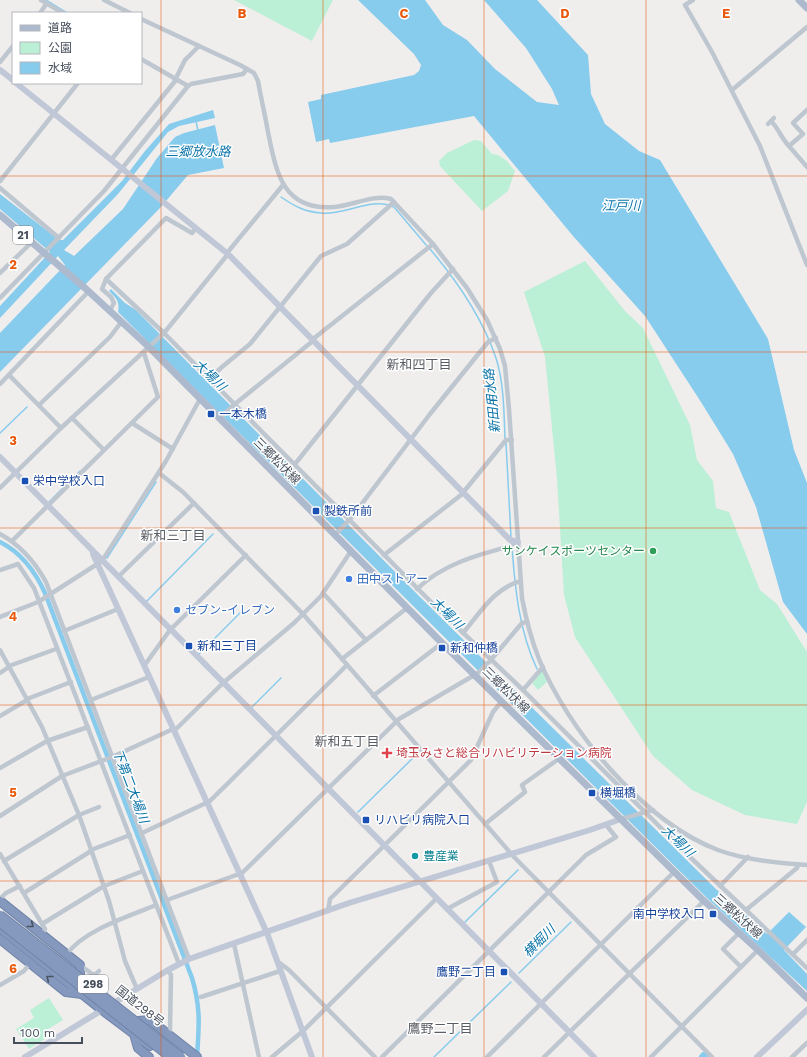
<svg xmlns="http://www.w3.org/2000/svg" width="807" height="1057" font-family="'Work Sans','Noto Sans JP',sans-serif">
<rect width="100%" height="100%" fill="#f0eeed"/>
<g fill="#bbefd6">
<path d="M 234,0 L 333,0 L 312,41 Z"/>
<path d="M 474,140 L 481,141 L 492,154 L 498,155 L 507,161 L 515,171 L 508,191 L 482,211 L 440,166 L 439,161 L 447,153 Z"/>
<path d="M 585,261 L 625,311 L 643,328 L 690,425 L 697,460 L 713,481 L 716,508 L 729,512 L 760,590 L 777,604 L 807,652 L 807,802 L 797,824 L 745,815 L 692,790 L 653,756 L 575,637 L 564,595 L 557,479 L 545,357 L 524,292 Z"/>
<path d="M 542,670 L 547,682 L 538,690 L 532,683 Z"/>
<path d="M 49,998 L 63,1020 L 45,1031 L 48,1037 L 29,1049 L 16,1029 L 34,1018 L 30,1010 Z"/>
</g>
<g fill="#87cbed">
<path d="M 358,0 L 425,0 L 443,25 L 467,40 L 495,69 L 537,102 L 559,105 L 552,89 L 526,48 L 484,0 L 537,0 L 588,55 L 591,94 L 605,124 L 639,151 L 660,160 L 768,339 L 794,450 L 807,483 L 807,634 L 783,602 L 756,507 L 733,454 L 701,402 L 645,316 L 573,236 L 474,116 L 330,143 L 329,139 L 316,142 L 308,102 L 321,99 L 321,95 L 414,75 L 419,71 L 421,65 L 414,54 Z"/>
<path d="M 213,110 L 215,118 L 179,126 L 168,132 L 118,194 L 64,250 L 74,256 L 123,209 L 157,158 L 175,137 L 184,133 L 215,125 L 224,168 L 188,175 L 160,208 L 0,372 L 0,333 L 65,265 L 58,256 L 0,318 L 0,306 L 50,252 L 0,209 L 0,194 L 59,240 L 63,240 L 122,181 L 145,151 L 169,124 Z"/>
<path d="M 111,289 L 125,303 L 136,310 L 420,597 L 716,889 L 767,934 L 789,912 L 806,927 L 784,950 L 807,974 L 807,991 L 708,899 L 616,808 L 118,312 C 120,301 116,298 109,291 Z"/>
</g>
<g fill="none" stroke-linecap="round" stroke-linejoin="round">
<g stroke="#87cbed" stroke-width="1.5">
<path d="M 46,0 L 67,13"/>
<path d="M 196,121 L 198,131"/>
<path d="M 281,197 C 294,206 305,212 321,213 C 345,216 371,196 394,207 L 427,246"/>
<path d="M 430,249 C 458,282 482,317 496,358 C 504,383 504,413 505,439"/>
<path d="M 0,433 L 27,407"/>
<path d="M 506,443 L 511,537"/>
<path d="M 49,502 L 80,471"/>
<path d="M 512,547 C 515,588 519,631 537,669"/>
<path d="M 107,558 L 156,482"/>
<path d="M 146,602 L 213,534"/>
<path d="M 199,654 L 244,609"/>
<path d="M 251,708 L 281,678"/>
<path d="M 358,812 L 416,755"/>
<path d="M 465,922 L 518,870"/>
<path d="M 519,973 L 571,922"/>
<path d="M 434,1057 L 511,982"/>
</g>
<path stroke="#87cbed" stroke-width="4.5" d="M 0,542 C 22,553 35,571 45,593 L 192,978 C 201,1008 199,1026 197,1057"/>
<path stroke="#87cbed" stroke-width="8" d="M 703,1057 L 704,1056"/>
<defs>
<g id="highway">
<path d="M 0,901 L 80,965 L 80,974"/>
<path d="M 0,928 L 102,1010 L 150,1046"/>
<path d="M 0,939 L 66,992 L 82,994"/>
<path d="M 139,1021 L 150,1020 L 197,1057"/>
<path d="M 134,1034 L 138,1048 L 149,1057"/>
</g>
</defs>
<use href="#highway" stroke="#7084a9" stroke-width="10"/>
<g stroke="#bec6d0" stroke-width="4.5">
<path d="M 41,0 L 63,13"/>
<path d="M 104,0 L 130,13"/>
<path d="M 693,0 L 685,5 L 712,52 L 760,146 L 807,265"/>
<path d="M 40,13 L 47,3"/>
<path d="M 141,19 L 240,65 L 254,73 L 258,81 C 261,98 265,115 268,132 C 276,171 282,211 334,207 C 352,206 373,194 391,199 L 433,244 L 467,288 L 487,320 L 500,349 L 505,366 L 509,409 L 522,598 C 526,619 531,639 539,659 C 568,730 644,822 718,850 C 745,860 778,863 807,865"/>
<path d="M 141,59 L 188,86"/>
<path d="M 0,62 L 13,46"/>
<path d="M 175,80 L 185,60 L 199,46"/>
<path d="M 732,90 L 807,27"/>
<path d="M 771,121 C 779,129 781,138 789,146"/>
<path d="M 768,124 L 774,118"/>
<path d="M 111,160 L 176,80"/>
<path d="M 807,167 L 789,146 L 803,134 L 793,123 L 807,110"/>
<path d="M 0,181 L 78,83"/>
<path d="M 0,188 L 59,238"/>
<path d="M 227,253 L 283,185"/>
<path d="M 0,273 L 32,242"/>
<path d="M 106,279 L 164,333 L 433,604 L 523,690 L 691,858 L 807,968"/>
<path d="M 0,298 L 104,191 L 188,86 L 191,84 L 243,74 L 247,69"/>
<path d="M 110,310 L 114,303 L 111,297 L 102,289 L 106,279 L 166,218 L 192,233 L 196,228"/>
<path d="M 313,339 L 433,244"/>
<path d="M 9,375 L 61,428"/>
<path d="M 209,379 L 222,367 L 250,344 L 321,256 L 347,244 L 394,202"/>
<path d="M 0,384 L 89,291"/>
<path d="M 39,405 L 110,337 L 122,321"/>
<path d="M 72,418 L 104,450"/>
<path d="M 220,418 L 235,404 L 314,340"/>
<path d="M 132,423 L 173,449"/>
<path d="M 295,464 L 431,293 L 453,269"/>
<path d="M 159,473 L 183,492 L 303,614 L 514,857 L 712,1057"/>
<path d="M 0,488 L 61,428 L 164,333 L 228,254"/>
<path d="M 0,534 C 20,545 35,562 46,582 L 189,959"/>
<path d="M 335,535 L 351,518 L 430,414 L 488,342 L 496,338"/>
<path d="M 12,541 L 158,397 L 144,353"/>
<path d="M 384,555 L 461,495 L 506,440 L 512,440"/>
<path d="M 0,570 L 18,564 L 34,588 L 179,964"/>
<path d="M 118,577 L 194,503"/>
<path d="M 417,589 C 443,564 477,555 511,546 L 515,542"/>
<path d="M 323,593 L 366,640"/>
<path d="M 0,617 L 38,602 L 102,561 L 166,461 L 200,399"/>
<path d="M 64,631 L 118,609"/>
<path d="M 463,633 C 480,613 494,588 521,581"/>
<path d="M 0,650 L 42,727 L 79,815 L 109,901 L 125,961 L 137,989"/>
<path d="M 342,659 L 407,608"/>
<path d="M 9,666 L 56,649"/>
<path d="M 144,666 L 170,630 L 246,555"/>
<path d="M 0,673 L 9,667"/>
<path d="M 523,690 L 543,667"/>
<path d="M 373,696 L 442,643"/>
<path d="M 27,699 L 71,682"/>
<path d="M 91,700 L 149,677"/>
<path d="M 0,716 L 27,700"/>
<path d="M 174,731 L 223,683 L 294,623 L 321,596 L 351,551"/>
<path d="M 47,741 L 88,727"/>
<path d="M 0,768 L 47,741"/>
<path d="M 207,804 L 347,665"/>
<path d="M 0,816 L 62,776 L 112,757 L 173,729"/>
<path d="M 621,819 L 653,810"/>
<path d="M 485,824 L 525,792 L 522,785 L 560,758"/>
<path d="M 142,833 L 206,803"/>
<path d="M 91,850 L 130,835"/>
<path d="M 0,854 L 45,929 L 42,934"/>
<path d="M 4,861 L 79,815 L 99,807"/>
<path d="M 240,875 L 399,719 L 478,673 L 489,662 L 522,623 L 527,622"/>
<path d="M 720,886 L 748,857"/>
<path d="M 24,893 L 91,851"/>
<path d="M 0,899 L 6,893 L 20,886"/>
<path d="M 167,900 L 239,874"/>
<path d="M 447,909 L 497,882 L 489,861"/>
<path d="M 746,910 L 797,868 L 798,865"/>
<path d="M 328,911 L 330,899 L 471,760 L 493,712 L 502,701"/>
<path d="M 42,924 L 104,886 L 143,871"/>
<path d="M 739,933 L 723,949 L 741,967"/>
<path d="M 234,944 L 259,1057"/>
<path d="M 67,954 C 84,930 130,916 156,905"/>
<path d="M 793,954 L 807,940"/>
<path d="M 277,961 L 289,970 L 375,1057"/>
<path d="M 80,965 L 92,974 L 96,974 L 99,971"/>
<path d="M 0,985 L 24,971 L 30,963"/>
<path d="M 201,997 L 280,971"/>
<path d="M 168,1034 L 170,1030 L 171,975 L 168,970"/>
<path d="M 272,1057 L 303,1031 L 437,898"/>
<path d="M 382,1057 L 586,855 L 616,837 L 606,825"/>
<path d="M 487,1057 L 674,872"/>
<path d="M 544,1057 L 704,901"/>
<path d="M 651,1057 L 758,950"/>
<path d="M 792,1057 L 807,1043"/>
</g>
<g stroke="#c0c8d7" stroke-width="6">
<path d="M 0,70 L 13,80"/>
<path d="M 16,83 L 228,254 L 510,540 L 518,542"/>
<path d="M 0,457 L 594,1057"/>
<path d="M 93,554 L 267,933 L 312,1057"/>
<path d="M 25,1057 L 168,970 L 189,959 L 349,903 L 590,830 L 621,819"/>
<path d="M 757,1057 L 807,1010"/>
</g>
<g stroke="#adb9cd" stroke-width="7">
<path d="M 799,0 L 807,8"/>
<path d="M 0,215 L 85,288 L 150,348 L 442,643 L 702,899 L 758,950 L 807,998"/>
</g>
<use href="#highway" stroke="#8499bd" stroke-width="8"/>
<defs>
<g id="highway-bridge">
<path d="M 0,915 L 181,1057"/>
<path d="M 0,923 L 170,1057"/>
</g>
</defs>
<use href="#highway-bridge" stroke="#7084a9" stroke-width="10" stroke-linecap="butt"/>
<use href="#highway-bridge" stroke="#8499bd" stroke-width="8"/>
</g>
<defs><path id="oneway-chevron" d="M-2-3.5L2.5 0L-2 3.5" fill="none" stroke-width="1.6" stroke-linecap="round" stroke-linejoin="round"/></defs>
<g stroke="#495260">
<use href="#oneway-chevron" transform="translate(31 925) rotate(38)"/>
<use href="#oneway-chevron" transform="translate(49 978) rotate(-141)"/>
</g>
<path fill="none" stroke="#e8590c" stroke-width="1" stroke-opacity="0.55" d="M 161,0 L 161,1057M 323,0 L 323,1057M 484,0 L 484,1057M 646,0 L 646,1057M 0,176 L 807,176M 0,352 L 807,352M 0,528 L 807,528M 0,705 L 807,705M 0,881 L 807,881"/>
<g fill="#1a4fb4" stroke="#fff" stroke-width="1.5">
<rect x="207" y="410" width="8" height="8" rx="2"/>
<rect x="21" y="477" width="8" height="8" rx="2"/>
<rect x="312" y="507" width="8" height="8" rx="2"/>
<rect x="185" y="642" width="8" height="8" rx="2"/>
<rect x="438" y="644" width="8" height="8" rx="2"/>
<rect x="588" y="789" width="8" height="8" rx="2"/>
<rect x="362" y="816" width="8" height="8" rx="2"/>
<rect x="709" y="910" width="8" height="8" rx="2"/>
<rect x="500" y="968" width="8" height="8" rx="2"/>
</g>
<circle fill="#2e9e5b" stroke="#fff" stroke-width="1.5" cx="653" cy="551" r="4"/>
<g fill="#3f7fe0" stroke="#fff" stroke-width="1.5">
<circle cx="349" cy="579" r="4"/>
<circle cx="177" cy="610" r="4"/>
</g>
<path fill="#e0444e" stroke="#fff" stroke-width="1.5" d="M385 747h4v4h4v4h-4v4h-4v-4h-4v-4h4z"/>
<circle fill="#0f9aa8" stroke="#fff" stroke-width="1.5" cx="415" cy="856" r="4"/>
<g text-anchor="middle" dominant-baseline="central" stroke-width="3" stroke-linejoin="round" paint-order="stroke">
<g fill="#fff" stroke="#7e838c" stroke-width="1">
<rect x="13" y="226" width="20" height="18" rx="3"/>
<rect x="78" y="975" width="30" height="18" rx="3"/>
</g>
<g font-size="11" font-weight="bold" fill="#464e5b">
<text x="23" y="235">21</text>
<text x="93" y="984">298</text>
</g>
<g font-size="12" fill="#164399" stroke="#fff" text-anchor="start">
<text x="219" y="414">一本木橋</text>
<text x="33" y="481">栄中学校入口</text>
<text x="324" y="511">製鉄所前</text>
<text x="197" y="646">新和三丁目</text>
<text x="450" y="648">新和仲橋</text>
<text x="600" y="793">横堀橋</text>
<text x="374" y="820">リハビリ病院入口</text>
<text x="705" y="914" text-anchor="end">南中学校入口</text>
<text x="496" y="972" text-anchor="end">鷹野二丁目</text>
</g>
<g font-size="12" fill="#464e5b" stroke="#fff">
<text transform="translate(277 461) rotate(45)">三郷松伏線</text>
<text transform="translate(506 690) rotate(44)">三郷松伏線</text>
<text transform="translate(738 916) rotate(42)">三郷松伏線</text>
<text transform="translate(140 1006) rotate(38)">国道298号</text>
</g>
<g font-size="12" fill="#27864d" stroke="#fff" text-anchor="end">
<text x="645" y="551">サンケイスポーツセンター</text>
</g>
<g font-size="12" fill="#366cbe" stroke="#fff" text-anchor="start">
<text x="357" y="579">田中ストアー</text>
<text x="185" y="610">セブン-イレブン</text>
</g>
<g font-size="12" fill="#be3a42" stroke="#fff" text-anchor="start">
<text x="396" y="753">埼玉みさと総合リハビリテーション病院</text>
</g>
<g font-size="12" fill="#0d838f" stroke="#fff" text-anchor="start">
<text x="423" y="856">豊産業</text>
</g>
<g font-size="13" font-style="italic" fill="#0b74a9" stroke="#fff">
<text x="198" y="151">三郷放水路</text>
<text x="621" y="205">江戸川</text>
<text transform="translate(210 375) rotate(44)">大場川</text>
<text transform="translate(492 401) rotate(-96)">新田用水路</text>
<text transform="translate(447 613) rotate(45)">大場川</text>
<text transform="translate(131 786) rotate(69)">下第二大場川</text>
<text transform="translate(678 841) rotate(44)">大場川</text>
<text transform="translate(539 941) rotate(-45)">横堀川</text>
</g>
<g font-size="13" fill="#5a5d63" stroke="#fff">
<text x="419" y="364">新和四丁目</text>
<text x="173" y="535">新和三丁目</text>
<text x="347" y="741">新和五丁目</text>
<text x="440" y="1028">鷹野二丁目</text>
</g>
</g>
<g font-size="13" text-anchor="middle" font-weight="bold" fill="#e8590c" stroke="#fff" stroke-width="3" stroke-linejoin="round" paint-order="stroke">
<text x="242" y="18">B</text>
<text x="404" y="18">C</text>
<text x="565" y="18">D</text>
<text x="726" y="18">E</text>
<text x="13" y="269">2</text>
<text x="13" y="445">3</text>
<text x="13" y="621">4</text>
<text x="13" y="797">5</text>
<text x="13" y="973">6</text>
</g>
<rect x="12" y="12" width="130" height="72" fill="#ffffff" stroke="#b5b8bd"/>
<rect x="20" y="25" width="20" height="6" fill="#adb9cd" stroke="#b5b8bd"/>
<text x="48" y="32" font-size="12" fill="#464e5b">道路</text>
<rect x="20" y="42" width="20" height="12" fill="#bbefd6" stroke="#b5b8bd"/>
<text x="48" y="52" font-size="12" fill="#464e5b">公園</text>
<rect x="20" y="62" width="20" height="12" fill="#87cbed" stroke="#b5b8bd"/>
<text x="48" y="72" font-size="12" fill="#464e5b">水域</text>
<path d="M14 1037v6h68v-6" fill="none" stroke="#464e5b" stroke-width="2"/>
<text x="20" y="1037" font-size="12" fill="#464e5b" stroke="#ffffff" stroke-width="3" paint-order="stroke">100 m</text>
</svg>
